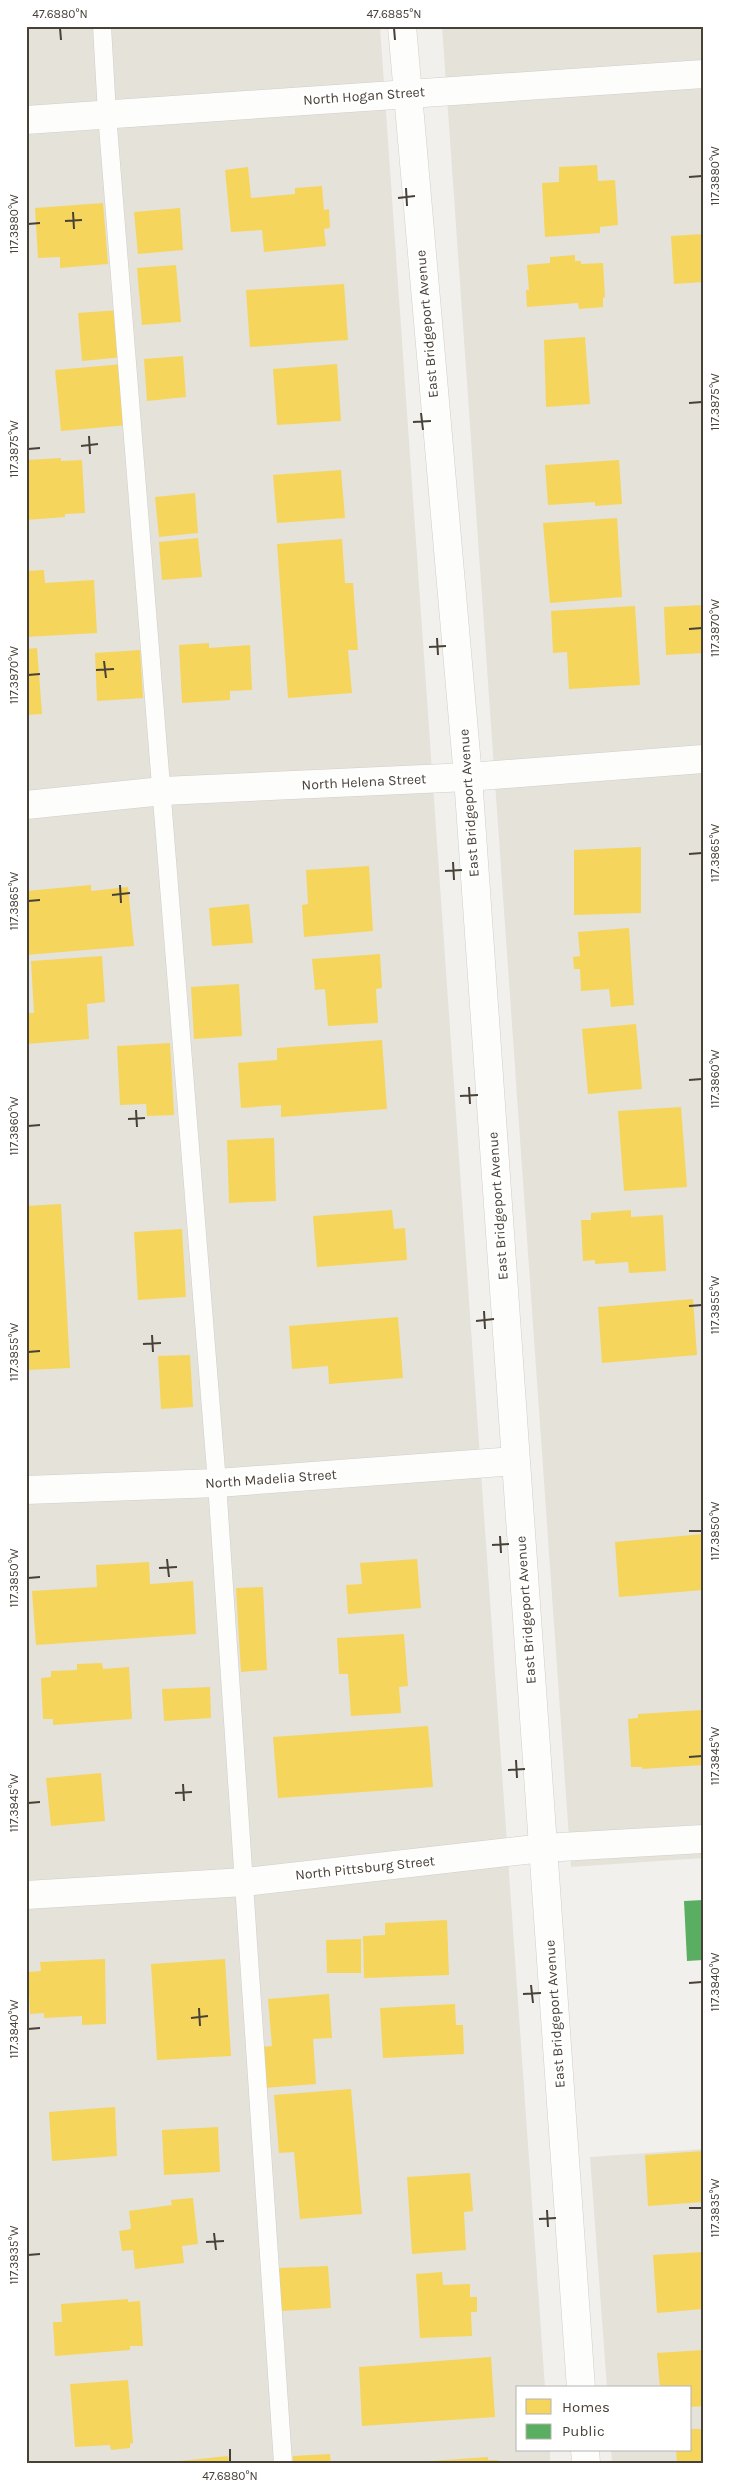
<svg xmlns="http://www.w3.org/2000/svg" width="729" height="2489" font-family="Karla,sans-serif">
<rect width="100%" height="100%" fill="#f2f0ed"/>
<g fill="#e5e2da">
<path d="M 26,26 L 380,26 L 545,2388 L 518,2388 L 518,2450 L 550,2450 L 550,2463 L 26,2463 Z"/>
<path d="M 442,26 L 703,26 L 703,1858 L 571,1867 Z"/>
<path d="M 703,2149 L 703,2463 L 612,2463 L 611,2450 L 690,2450 L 690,2388 L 607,2388 L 590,2157 Z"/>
</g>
<g fill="#f6d55c">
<path d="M 597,165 L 598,181 L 615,180 L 618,225 L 600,227 L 600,233 L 545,237 L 542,183 L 559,182 L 559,167 Z"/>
<path d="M 248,167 L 251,198 L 295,194 L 295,188 L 322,186 L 324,210 L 329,209 L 330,228 L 324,229 L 326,246 L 264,252 L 262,230 L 231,232 L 225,170 Z"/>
<path d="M 103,203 L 108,264 L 60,268 L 60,257 L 38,258 L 35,208 Z"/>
<path d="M 180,208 L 183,250 L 138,254 L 134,212 Z"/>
<path d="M 703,234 L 703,282 L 674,284 L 671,236 Z"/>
<path d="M 575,255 L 575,261 L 581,261 L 581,264 L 603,263 L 605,297 L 603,298 L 603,307 L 579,309 L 578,303 L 527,307 L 526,290 L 529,290 L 527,265 L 550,263 L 550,257 Z"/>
<path d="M 176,265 L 181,322 L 142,325 L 137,268 Z"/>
<path d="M 344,284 L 348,340 L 250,347 L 246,290 Z"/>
<path d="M 119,310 L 124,357 L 82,361 L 78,313 Z"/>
<path d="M 585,337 L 590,404 L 546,407 L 544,340 Z"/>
<path d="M 183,356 L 186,397 L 147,401 L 144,359 Z"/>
<path d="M 123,364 L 128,425 L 61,431 L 55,370 Z"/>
<path d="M 337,364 L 341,421 L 277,425 L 273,369 Z"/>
<path d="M 61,458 L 61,461 L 82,460 L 85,513 L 65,514 L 65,517 L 26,520 L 26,460 Z"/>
<path d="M 619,460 L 622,504 L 595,506 L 595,502 L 548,505 L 545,465 Z"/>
<path d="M 341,470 L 345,518 L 277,523 L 273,475 Z"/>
<path d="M 195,493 L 198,533 L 159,537 L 155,497 Z"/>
<path d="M 617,518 L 622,597 L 550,603 L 543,523 Z"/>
<path d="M 198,538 L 202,577 L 162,580 L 159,542 Z"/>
<path d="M 342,539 L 345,583 L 353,583 L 358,650 L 348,650 L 352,693 L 288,698 L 277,544 Z"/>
<path d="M 44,570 L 45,583 L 94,580 L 97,633 L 26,637 L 26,571 Z"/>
<path d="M 703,605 L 703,653 L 666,655 L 664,607 Z"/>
<path d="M 635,606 L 640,685 L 569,689 L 567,652 L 553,653 L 551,611 Z"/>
<path d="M 209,643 L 209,648 L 250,645 L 252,690 L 230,691 L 230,700 L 182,703 L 179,645 Z"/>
<path d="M 37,648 L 42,714 L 26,715 L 26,649 Z"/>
<path d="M 140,650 L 143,698 L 97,701 L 95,653 Z"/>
<path d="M 641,847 L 641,913 L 574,915 L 574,850 Z"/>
<path d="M 369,866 L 373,931 L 304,937 L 302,905 L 308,904 L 306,870 Z"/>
<path d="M 91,885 L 91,891 L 128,887 L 134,946 L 26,955 L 26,891 Z"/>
<path d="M 249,904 L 253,943 L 212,946 L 209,908 Z"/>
<path d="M 629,928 L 634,1005 L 611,1007 L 609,989 L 581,991 L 580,969 L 574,969 L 573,957 L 580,956 L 578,932 Z"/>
<path d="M 380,954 L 382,988 L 376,989 L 378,1023 L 328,1026 L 325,989 L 315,990 L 312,959 Z"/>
<path d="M 102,956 L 105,1002 L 87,1004 L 89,1039 L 26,1044 L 26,1013 L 34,1013 L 31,961 Z"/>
<path d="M 239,984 L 242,1036 L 194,1039 L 191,987 Z"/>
<path d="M 636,1024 L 642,1089 L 588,1094 L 582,1029 Z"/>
<path d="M 382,1040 L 387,1109 L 281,1117 L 281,1105 L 241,1108 L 238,1063 L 277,1060 L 277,1048 Z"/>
<path d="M 170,1043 L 174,1115 L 147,1116 L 146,1104 L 120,1105 L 117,1046 Z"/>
<path d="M 681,1107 L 687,1187 L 624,1191 L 618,1111 Z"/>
<path d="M 274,1138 L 276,1201 L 229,1203 L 227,1140 Z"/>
<path d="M 61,1204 L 70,1368 L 26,1370 L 26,1206 Z"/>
<path d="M 392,1210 L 394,1229 L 405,1228 L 407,1260 L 317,1267 L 313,1216 Z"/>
<path d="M 631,1210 L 631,1217 L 663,1215 L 666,1271 L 629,1273 L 628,1262 L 595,1264 L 595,1260 L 583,1261 L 581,1220 L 591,1220 L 591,1213 Z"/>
<path d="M 182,1229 L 186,1297 L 138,1300 L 134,1232 Z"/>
<path d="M 693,1299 L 697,1355 L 602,1363 L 598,1307 Z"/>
<path d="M 398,1317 L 403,1378 L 329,1384 L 328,1366 L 292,1369 L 289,1326 Z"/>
<path d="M 190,1355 L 193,1407 L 161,1409 L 158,1356 Z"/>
<path d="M 703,1534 L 703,1590 L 619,1597 L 615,1542 Z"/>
<path d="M 417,1559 L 421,1608 L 348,1614 L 346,1585 L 362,1584 L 360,1563 Z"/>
<path d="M 149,1562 L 150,1584 L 193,1581 L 196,1634 L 36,1645 L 32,1591 L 97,1587 L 96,1565 Z"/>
<path d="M 263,1587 L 267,1670 L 241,1672 L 236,1588 Z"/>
<path d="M 404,1634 L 408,1686 L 399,1687 L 401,1713 L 351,1716 L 348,1674 L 339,1674 L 337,1638 Z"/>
<path d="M 102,1663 L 103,1669 L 129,1667 L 132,1719 L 53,1725 L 53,1719 L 43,1719 L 41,1678 L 51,1677 L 51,1671 L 77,1670 L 77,1664 Z"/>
<path d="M 210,1687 L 211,1718 L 164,1721 L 162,1689 Z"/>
<path d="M 703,1710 L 703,1765 L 642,1769 L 642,1767 L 631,1767 L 628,1719 L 638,1718 L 638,1714 Z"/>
<path d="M 428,1726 L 433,1787 L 278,1798 L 273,1737 Z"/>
<path d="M 101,1773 L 105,1821 L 51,1826 L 46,1778 Z"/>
<path d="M 447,1920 L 449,1975 L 364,1978 L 363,1936 L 385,1935 L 385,1923 Z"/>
<path d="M 361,1939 L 361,1973 L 327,1973 L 326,1940 Z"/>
<path d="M 105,1959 L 106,2024 L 82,2025 L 82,2016 L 44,2018 L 44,2013 L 30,2014 L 28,1972 L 41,1971 L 40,1962 Z"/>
<path d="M 225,1959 L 231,2056 L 157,2060 L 151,1964 Z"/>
<path d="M 329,1994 L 332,2038 L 313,2039 L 316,2084 L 264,2088 L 261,2047 L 272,2046 L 268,1999 Z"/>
<path d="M 455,2004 L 456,2025 L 463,2025 L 464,2054 L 383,2058 L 380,2008 Z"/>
<path d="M 351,2089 L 362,2214 L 300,2219 L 294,2152 L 279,2153 L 274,2095 Z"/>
<path d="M 115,2107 L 117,2156 L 52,2161 L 49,2112 Z"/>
<path d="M 218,2127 L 220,2172 L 164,2175 L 162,2130 Z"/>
<path d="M 703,2151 L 703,2202 L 648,2206 L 645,2155 Z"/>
<path d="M 470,2173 L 473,2211 L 464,2212 L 466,2250 L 412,2254 L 407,2177 Z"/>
<path d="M 193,2198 L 198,2244 L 182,2246 L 184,2263 L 135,2269 L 133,2250 L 122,2251 L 119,2231 L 131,2229 L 129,2211 L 172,2205 L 171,2200 Z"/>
<path d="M 703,2252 L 703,2309 L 657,2313 L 653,2255 Z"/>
<path d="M 328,2266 L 331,2308 L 281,2311 L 279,2268 Z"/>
<path d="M 442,2272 L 443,2285 L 470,2284 L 470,2297 L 477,2297 L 477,2312 L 471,2312 L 472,2336 L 420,2338 L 416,2274 Z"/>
<path d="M 128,2299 L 128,2302 L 140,2301 L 143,2346 L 130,2346 L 130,2350 L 55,2356 L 53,2322 L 62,2322 L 61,2304 Z"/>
<path d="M 703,2350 L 703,2406 L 690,2407 L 690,2388 L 660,2388 L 657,2353 Z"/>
<path d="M 491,2357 L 495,2417 L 362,2426 L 359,2367 Z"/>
<path d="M 128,2380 L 133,2443 L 130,2444 L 130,2448 L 111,2450 L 110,2445 L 75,2447 L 70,2384 Z"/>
<path d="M 690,2429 L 703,2429 L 703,2463 L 677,2463 L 676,2450 L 690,2450 Z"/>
<path d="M 330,2454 L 331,2463 L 293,2463 L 293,2456 Z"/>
<path d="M 228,2456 L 229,2463 L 180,2463 L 180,2461 Z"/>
<path d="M 488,2457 L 488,2460 L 498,2460 L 499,2463 L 431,2463 L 431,2461 Z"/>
</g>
<path fill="#5aae61" d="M 703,1900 L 703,1960 L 687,1961 L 684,1901 Z"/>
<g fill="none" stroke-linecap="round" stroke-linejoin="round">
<defs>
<path id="service" d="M 102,26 L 107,114 L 217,1483 L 283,2463"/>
<g id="minor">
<path d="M 26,120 L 703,74"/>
<path d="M 26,805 L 163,791 L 468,777 L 703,759"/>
<path d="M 26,1490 L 217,1483 L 515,1461"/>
<path d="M 26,1895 L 245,1882 L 543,1848 L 703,1839"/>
</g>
<g id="tertiary">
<path d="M 402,26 L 468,777 L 581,2388"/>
<path d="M 585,2450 L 586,2463"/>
</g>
</defs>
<use href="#service" stroke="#d0ceca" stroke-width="19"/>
<use href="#minor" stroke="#d0ceca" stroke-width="29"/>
<use href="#tertiary" stroke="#d0ceca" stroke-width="29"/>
<use href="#service" stroke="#fdfdfc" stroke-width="18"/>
<use href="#minor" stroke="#fdfdfc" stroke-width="28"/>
<use href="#tertiary" stroke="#fdfdfc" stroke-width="28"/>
</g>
<path fill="none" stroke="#484138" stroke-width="2" d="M 60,28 L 61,40M 394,28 L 395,40M 689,177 L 702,176M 406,188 L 407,206M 398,198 L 415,196M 73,212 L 74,229M 65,221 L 82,220M 28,224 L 40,223M 689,403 L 702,402M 421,413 L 423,430M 413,422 L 431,421M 89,436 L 90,454M 81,446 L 98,444M 28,449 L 40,448M 689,629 L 702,628M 437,638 L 438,655M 429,647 L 446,646M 104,661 L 106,678M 96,670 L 114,669M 28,675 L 40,674M 689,854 L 702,853M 453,862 L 454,880M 445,871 L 462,870M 120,885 L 121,903M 112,895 L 130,893M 28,901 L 40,900M 689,1080 L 702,1079M 469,1087 L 470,1104M 460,1096 L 478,1095M 136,1110 L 137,1127M 128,1119 L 145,1118M 28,1126 L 40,1125M 689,1306 L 702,1305M 484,1311 L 485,1329M 476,1321 L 494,1319M 152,1335 L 153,1352M 143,1344 L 161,1343M 28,1352 L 40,1351M 689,1531 L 702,1531M 500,1536 L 501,1553M 492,1545 L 509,1544M 167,1559 L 169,1577M 159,1568 L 177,1567M 28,1578 L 40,1577M 689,1757 L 702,1756M 516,1760 L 517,1778M 508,1770 L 525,1769M 183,1784 L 184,1801M 175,1793 L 192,1792M 28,1803 L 40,1802M 689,1983 L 702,1982M 531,1985 L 533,2003M 523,1994 L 541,1993M 199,2008 L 200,2026M 191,2018 L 208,2016M 28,2029 L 40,2028M 689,2208 L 702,2208M 547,2210 L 548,2227M 539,2219 L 556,2218M 214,2233 L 216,2250M 206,2242 L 224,2241M 28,2255 L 40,2254M 230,2449 L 230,2462"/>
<g text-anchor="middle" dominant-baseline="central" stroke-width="5" stroke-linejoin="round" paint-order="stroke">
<g font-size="14" fill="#484138" stroke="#fff">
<text transform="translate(364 96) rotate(-4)">North Hogan Street</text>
<text transform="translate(427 324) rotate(-95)">East Bridgeport Avenue</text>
<text transform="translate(364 782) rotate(-3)">North Helena Street</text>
<text transform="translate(469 803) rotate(-94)">East Bridgeport Avenue</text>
<text transform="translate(498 1206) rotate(-94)">East Bridgeport Avenue</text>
<text transform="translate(271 1479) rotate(-4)">North Madelia Street</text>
<text transform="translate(526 1610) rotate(-94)">East Bridgeport Avenue</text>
<text transform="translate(365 1868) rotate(-6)">North Pittsburg Street</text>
<text transform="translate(555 2014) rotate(-94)">East Bridgeport Avenue</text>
</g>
</g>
<rect width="729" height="2489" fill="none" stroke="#ffffff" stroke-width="55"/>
<rect x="516" y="2386" width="175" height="65" fill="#ffffff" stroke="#b6b3af"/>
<rect x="526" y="2399" width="25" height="15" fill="#f6d55c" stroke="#b6b3af"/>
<text x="562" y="2412" font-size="15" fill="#484138">Homes</text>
<rect x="526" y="2424" width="25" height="15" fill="#5aae61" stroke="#b6b3af"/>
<text x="562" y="2436" font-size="15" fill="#484138">Public</text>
<rect x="28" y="28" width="674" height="2434" fill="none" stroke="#484138" stroke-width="2"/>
<g font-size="12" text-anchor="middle" fill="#484138">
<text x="60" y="18">47.6880°N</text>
<text x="394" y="18">47.6885°N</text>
<text transform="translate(715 176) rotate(-90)" y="4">117.3880°W</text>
<text transform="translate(14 224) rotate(-90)" y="4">117.3880°W</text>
<text transform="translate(715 402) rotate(-90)" y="4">117.3875°W</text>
<text transform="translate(14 449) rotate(-90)" y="4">117.3875°W</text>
<text transform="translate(715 628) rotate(-90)" y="4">117.3870°W</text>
<text transform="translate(14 675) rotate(-90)" y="4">117.3870°W</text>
<text transform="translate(715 853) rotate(-90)" y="4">117.3865°W</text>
<text transform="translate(14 901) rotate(-90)" y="4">117.3865°W</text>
<text transform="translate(715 1079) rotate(-90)" y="4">117.3860°W</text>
<text transform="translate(14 1126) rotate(-90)" y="4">117.3860°W</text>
<text transform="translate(715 1305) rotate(-90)" y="4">117.3855°W</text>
<text transform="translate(14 1352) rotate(-90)" y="4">117.3855°W</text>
<text transform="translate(715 1531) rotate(-90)" y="4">117.3850°W</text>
<text transform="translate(14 1578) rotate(-90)" y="4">117.3850°W</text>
<text transform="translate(715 1756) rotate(-90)" y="4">117.3845°W</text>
<text transform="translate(14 1803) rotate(-90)" y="4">117.3845°W</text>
<text transform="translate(715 1982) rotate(-90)" y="4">117.3840°W</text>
<text transform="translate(14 2029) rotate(-90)" y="4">117.3840°W</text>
<text transform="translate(715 2208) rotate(-90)" y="4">117.3835°W</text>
<text transform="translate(14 2255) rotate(-90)" y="4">117.3835°W</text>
<text x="230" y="2480">47.6880°N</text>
</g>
</svg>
